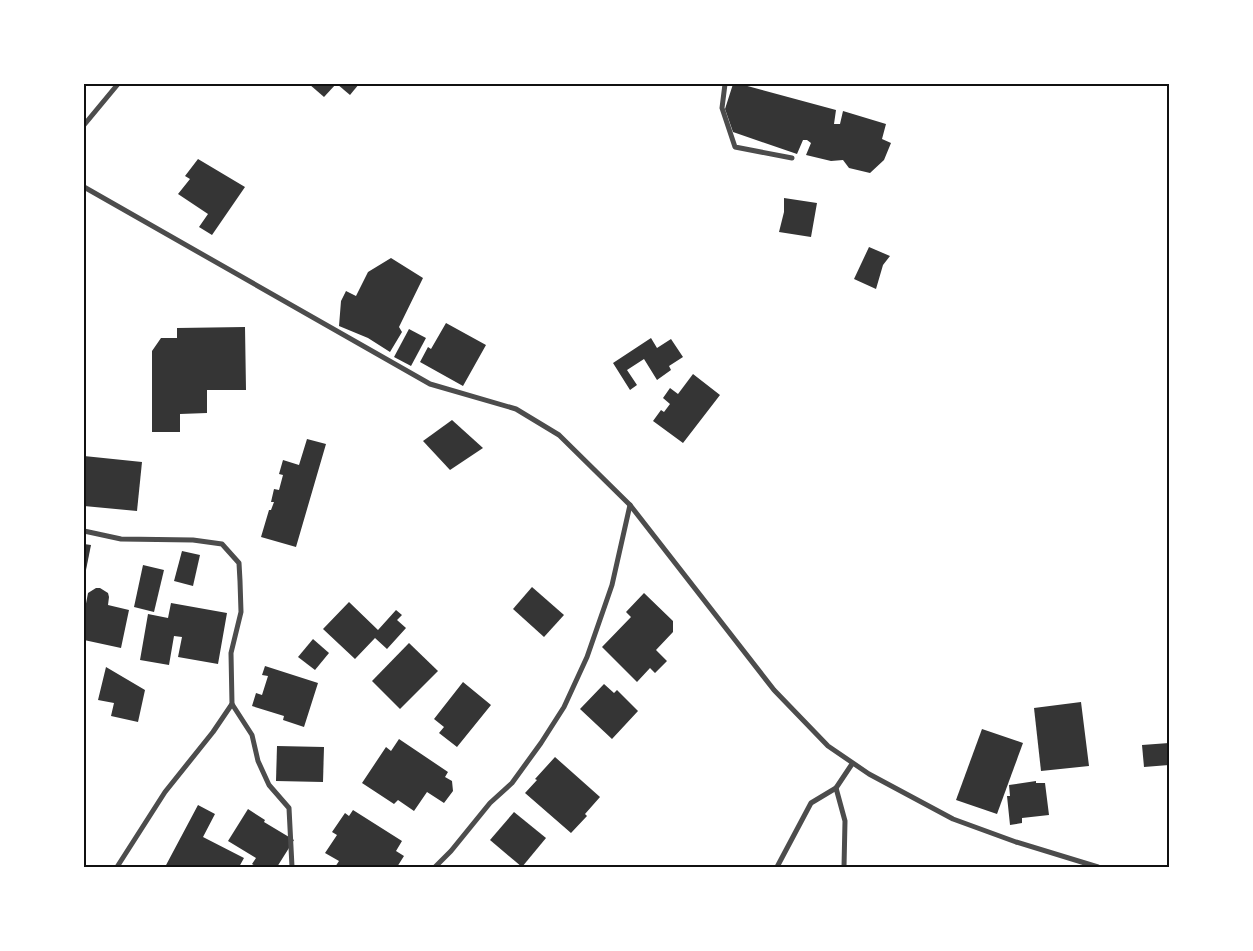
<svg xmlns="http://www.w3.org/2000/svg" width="1253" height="951" font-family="Lora,serif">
<rect width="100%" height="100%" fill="#fff"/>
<g fill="#353535">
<path d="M 309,84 L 336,84 L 324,97 Z"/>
<path d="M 337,84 L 359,84 L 350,95 Z"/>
<path d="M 733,84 L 740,84 L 836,110 L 834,124 L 840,124 L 843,111 L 886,124 L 882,139 L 891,143 L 884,160 L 870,173 L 849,168 L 843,160 L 831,161 L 806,155 L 811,143 L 807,140 L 803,140 L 797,154 L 733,132 L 725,109 Z"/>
<path d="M 198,159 L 245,187 L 212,235 L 199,227 L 208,214 L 178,194 L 190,179 L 185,176 Z"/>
<path d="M 784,198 L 817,203 L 811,237 L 779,232 L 784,212 Z"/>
<path d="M 869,247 L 890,256 L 883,265 L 876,289 L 854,279 Z"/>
<path d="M 391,258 L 423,278 L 399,327 L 402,332 L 390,352 L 368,338 L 339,326 L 341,301 L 346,291 L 356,296 L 368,272 Z"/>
<path d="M 446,323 L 486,345 L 463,386 L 420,362 L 428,347 L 431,349 Z"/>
<path d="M 245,327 L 246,390 L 207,390 L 207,413 L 180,414 L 180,432 L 152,432 L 152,351 L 161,338 L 177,338 L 177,328 Z"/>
<path d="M 409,329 L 426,338 L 411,366 L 394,357 Z"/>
<path d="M 651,338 L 657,348 L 671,339 L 683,357 L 669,366 L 671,370 L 657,380 L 644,359 L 627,370 L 637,385 L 630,390 L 613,363 Z"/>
<path d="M 693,374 L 720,395 L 683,443 L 653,421 L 661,410 L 664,412 L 670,404 L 663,398 L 670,388 L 678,394 Z"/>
<path d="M 452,420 L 483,448 L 450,470 L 423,441 Z"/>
<path d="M 307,439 L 326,444 L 296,547 L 261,537 L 269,510 L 271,510 L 274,502 L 271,502 L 274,489 L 279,490 L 283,475 L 279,474 L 283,460 L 299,465 Z"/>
<path d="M 84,456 L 142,462 L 137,511 L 84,506 Z"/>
<path d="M 84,544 L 91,545 L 85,575 L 84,575 Z"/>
<path d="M 182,551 L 200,555 L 193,586 L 174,581 Z"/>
<path d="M 143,565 L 164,570 L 154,612 L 134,607 Z"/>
<path d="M 532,587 L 564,615 L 544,637 L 513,609 Z"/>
<path d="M 96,588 L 100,588 L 108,593 L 109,597 L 108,605 L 129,610 L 121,648 L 84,640 L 84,614 L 88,593 Z"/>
<path d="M 644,593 L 673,621 L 673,632 L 656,650 L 667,661 L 655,673 L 650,668 L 637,682 L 602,647 L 631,617 L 626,612 Z"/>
<path d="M 349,602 L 378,630 L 396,610 L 402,615 L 397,620 L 406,628 L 387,649 L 375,638 L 355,659 L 323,629 Z"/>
<path d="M 171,603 L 227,613 L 218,664 L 178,657 L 182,637 L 174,636 L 169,665 L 140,660 L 148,614 L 168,618 Z"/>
<path d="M 313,639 L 329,653 L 315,670 L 298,657 Z"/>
<path d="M 409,643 L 438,671 L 400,709 L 372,681 Z"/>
<path d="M 265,666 L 318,683 L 304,727 L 283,720 L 284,716 L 252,706 L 256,693 L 262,695 L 268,676 L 262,675 Z"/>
<path d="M 106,667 L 145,690 L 138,722 L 111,716 L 114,703 L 98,700 Z"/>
<path d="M 463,682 L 491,705 L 457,747 L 439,733 L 444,727 L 434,719 Z"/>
<path d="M 604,684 L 614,693 L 617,690 L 638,711 L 612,739 L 580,709 Z"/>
<path d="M 1081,702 L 1089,766 L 1041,771 L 1034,708 Z"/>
<path d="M 982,729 L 1023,743 L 997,814 L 956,800 Z"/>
<path d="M 399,739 L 448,772 L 445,777 L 452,781 L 453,791 L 444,803 L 427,792 L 414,811 L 398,800 L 394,804 L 362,783 L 386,747 L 391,751 Z"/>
<path d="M 1169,743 L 1169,765 L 1144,767 L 1142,745 Z"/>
<path d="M 277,746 L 324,747 L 323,782 L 276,781 Z"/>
<path d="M 555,757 L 600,797 L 585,814 L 587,816 L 571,833 L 525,793 L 537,780 L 535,779 Z"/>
<path d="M 1036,781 L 1036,783 L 1045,783 L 1049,815 L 1022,818 L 1022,823 L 1010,825 L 1007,796 L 1010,796 L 1009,785 Z"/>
<path d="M 198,805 L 215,814 L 203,837 L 244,858 L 239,867 L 165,867 Z"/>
<path d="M 248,809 L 265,820 L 264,822 L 294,840 L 277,867 L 257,867 L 252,864 L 256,858 L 228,841 Z"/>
<path d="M 353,810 L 402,841 L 396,851 L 404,856 L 397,867 L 335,867 L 339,861 L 325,853 L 337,835 L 332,832 L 345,813 L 349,816 Z"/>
<path d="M 514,812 L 546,838 L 522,867 L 490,840 Z"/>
</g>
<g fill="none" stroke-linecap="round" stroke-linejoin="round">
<g stroke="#4c4c4c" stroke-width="5">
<path d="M 725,84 L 722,108 L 735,147 L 792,158"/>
<path d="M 84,125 L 118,84"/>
<path d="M 84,187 L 430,384 L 516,409 L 559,435 L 630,505 L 774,690 L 828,746 L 869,774 L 953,819 L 1016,842 L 1098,867"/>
<path d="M 84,531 L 121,539 L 193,540 L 222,544 L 239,563 L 240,581 L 241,612 L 231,653 L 232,704 L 213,732 L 165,792 L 117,867"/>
<path d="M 232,704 L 252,735 L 258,761 L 269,785 L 289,808 L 292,867"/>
<path d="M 435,867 L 451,851 L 490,803 L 512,783 L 541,743 L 564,707 L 587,657 L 603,611 L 612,585 L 630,505"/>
<path d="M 777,867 L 811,803 L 836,788"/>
<path d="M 844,867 L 845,821 L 836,788 L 852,764"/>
</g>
</g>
<rect width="1253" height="951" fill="none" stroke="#ffffff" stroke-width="170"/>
<rect x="85" y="85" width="1083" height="781" fill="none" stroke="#111" stroke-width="2"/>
</svg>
